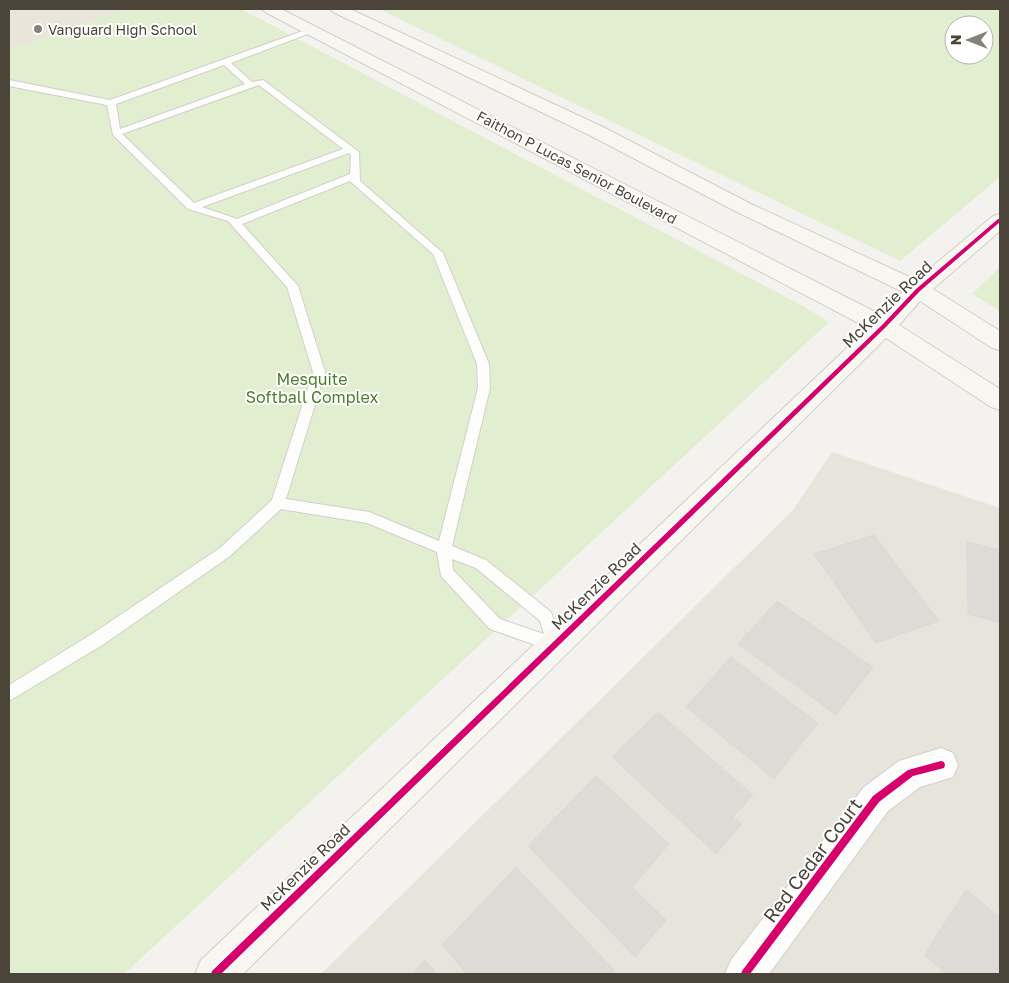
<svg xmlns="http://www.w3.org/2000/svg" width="1009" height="983" font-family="'Golos Text',sans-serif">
<rect width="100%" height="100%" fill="#f4f2ee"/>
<path fill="#e7e4dc" d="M 832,452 L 1000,508 L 1000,974 L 321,974 L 793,510 Z"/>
<path fill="#eae5da" d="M 9,9 L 125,9 L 9,50 Z"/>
<g fill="#e1eecf" fill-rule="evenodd">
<path d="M 125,9 L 241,9 L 801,305 L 829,322 L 124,974 L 9,974 L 9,50 Z"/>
<path d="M 379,9 L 1000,9 L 1000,177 L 900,261 ZM 954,25 L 984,25 L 984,55 L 954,55 Z"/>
<path d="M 1000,267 L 1000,311 L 972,294 Z"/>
</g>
<g fill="#dedbd6" stroke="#dcd9d4">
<path d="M 874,535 L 939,621 L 876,643 L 814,554 Z"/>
<path d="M 967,542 L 1000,550 L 1000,623 L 968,614 Z"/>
<path d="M 777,601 L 873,667 L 836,715 L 738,644 Z"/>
<path d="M 731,657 L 818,723 L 774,779 L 686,707 Z"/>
<path d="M 658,712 L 753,795 L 733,817 L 742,824 L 716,854 L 612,757 Z"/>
<path d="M 596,776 L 669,844 L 632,887 L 666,920 L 635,957 L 528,846 Z"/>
<path d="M 516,867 L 614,970 L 610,974 L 467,974 L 442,945 Z"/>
<path d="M 966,890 L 1000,917 L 1000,974 L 947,974 L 924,955 Z"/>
<path d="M 425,960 L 437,974 L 412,974 Z"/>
</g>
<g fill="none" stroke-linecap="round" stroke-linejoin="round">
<defs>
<path id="lane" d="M 311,28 L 318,30 L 231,63 L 252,82 L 263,80 L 359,152 L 360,181 L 443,253 L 489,364 L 490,388 L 452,546 L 486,560 L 551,612 L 563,645 L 561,650 L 555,652 L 490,629 L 441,576 L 437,552 L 367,523 L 281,509 L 230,556 L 104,644 L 9,701 L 9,685 L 92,634 L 220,548 L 272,500 L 313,372 L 287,287 L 228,221 L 188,209 L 113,135 L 107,105 L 9,86 L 9,80 L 110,100 ZM 224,65 L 245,84 L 120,129 L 116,104 ZM 259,85 L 343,149 L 194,203 L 122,134 ZM 349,153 L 351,155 L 350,174 L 237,219 L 202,207 ZM 350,181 L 433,254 L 477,364 L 478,388 L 439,541 L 369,512 L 286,499 L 325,372 L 298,286 L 242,224 ZM 452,559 L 476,568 L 540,621 L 544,634 L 500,619 L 453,570 Z"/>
<path id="street" d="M 941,748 L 953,753 L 958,765 L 953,777 L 920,787 L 888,811 L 769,974 L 725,974 L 731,960 L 864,787 L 899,761 Z"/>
<path id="secondary" d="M 262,9 L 281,9 L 881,315 L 903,292 L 737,212 L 589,135 L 333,12 L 330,9 L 350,9 L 603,127 L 751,204 L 916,280 L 993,216 L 1000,214 L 1000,231 L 933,289 L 1000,331 L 1000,350 L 992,348 L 920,301 L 899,325 L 1000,389 L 1000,410 L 991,407 L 886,338 L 243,974 L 195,974 L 201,960 L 868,328 L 265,12 Z"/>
</defs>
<use href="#lane" stroke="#d2d0cb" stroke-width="2"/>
<use href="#street" stroke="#d2d0cb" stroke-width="2"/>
<use href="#secondary" stroke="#d3cfc5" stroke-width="2"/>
<use href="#lane" fill="#fdfdfc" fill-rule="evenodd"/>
<use href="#street" fill="#fdfdfc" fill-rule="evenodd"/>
<use href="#secondary" fill="#f7f6f1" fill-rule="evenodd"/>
<defs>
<g id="cycleway">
<path d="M 998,219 L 1000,219 L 1000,222 L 920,291 L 886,327 L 221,974 L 211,974 L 212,971 L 882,325 L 916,289 Z"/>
<path d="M 941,761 L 944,762 L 945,765 L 944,768 L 913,776 L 879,802 L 750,974 L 741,974 L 742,971 L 873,796 L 908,770 Z"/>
</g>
</defs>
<use href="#cycleway" stroke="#fff" stroke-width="3"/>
<use href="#cycleway" fill="#d6006c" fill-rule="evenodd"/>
</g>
<circle fill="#868178" stroke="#fff" stroke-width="2" cx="38" cy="29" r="5"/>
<g text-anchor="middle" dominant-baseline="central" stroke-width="4" stroke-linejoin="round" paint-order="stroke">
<g font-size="14" fill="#4b4439" stroke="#fff" text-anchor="start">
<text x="48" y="29">Vanguard High School</text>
</g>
<g font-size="14" fill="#4b4439" stroke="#fff">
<text transform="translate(577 167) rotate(28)">Faithon P Lucas Senior Boulevard</text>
</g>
<g font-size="16" fill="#4b4439" stroke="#fff">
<text transform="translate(887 304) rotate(-44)">McKenzie Road</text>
<text transform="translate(596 586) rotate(-44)">McKenzie Road</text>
<text transform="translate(305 867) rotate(-44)">McKenzie Road</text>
</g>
<g font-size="16" fill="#4a7f2a" stroke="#fff">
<text x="312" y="379">Mesquite<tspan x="312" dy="18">Softball Complex</tspan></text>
</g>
<g font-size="19" fill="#4b4439" stroke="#fff">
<text transform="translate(812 860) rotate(-53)">Red Cedar Court</text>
</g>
</g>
<rect width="1009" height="983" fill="none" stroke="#4b4439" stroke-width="20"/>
<g transform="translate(969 40) rotate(270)"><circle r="24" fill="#ffffff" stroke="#b7b4b0"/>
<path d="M0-4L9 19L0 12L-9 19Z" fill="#868178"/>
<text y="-8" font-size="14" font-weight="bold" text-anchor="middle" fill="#4b4439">N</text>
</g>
</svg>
